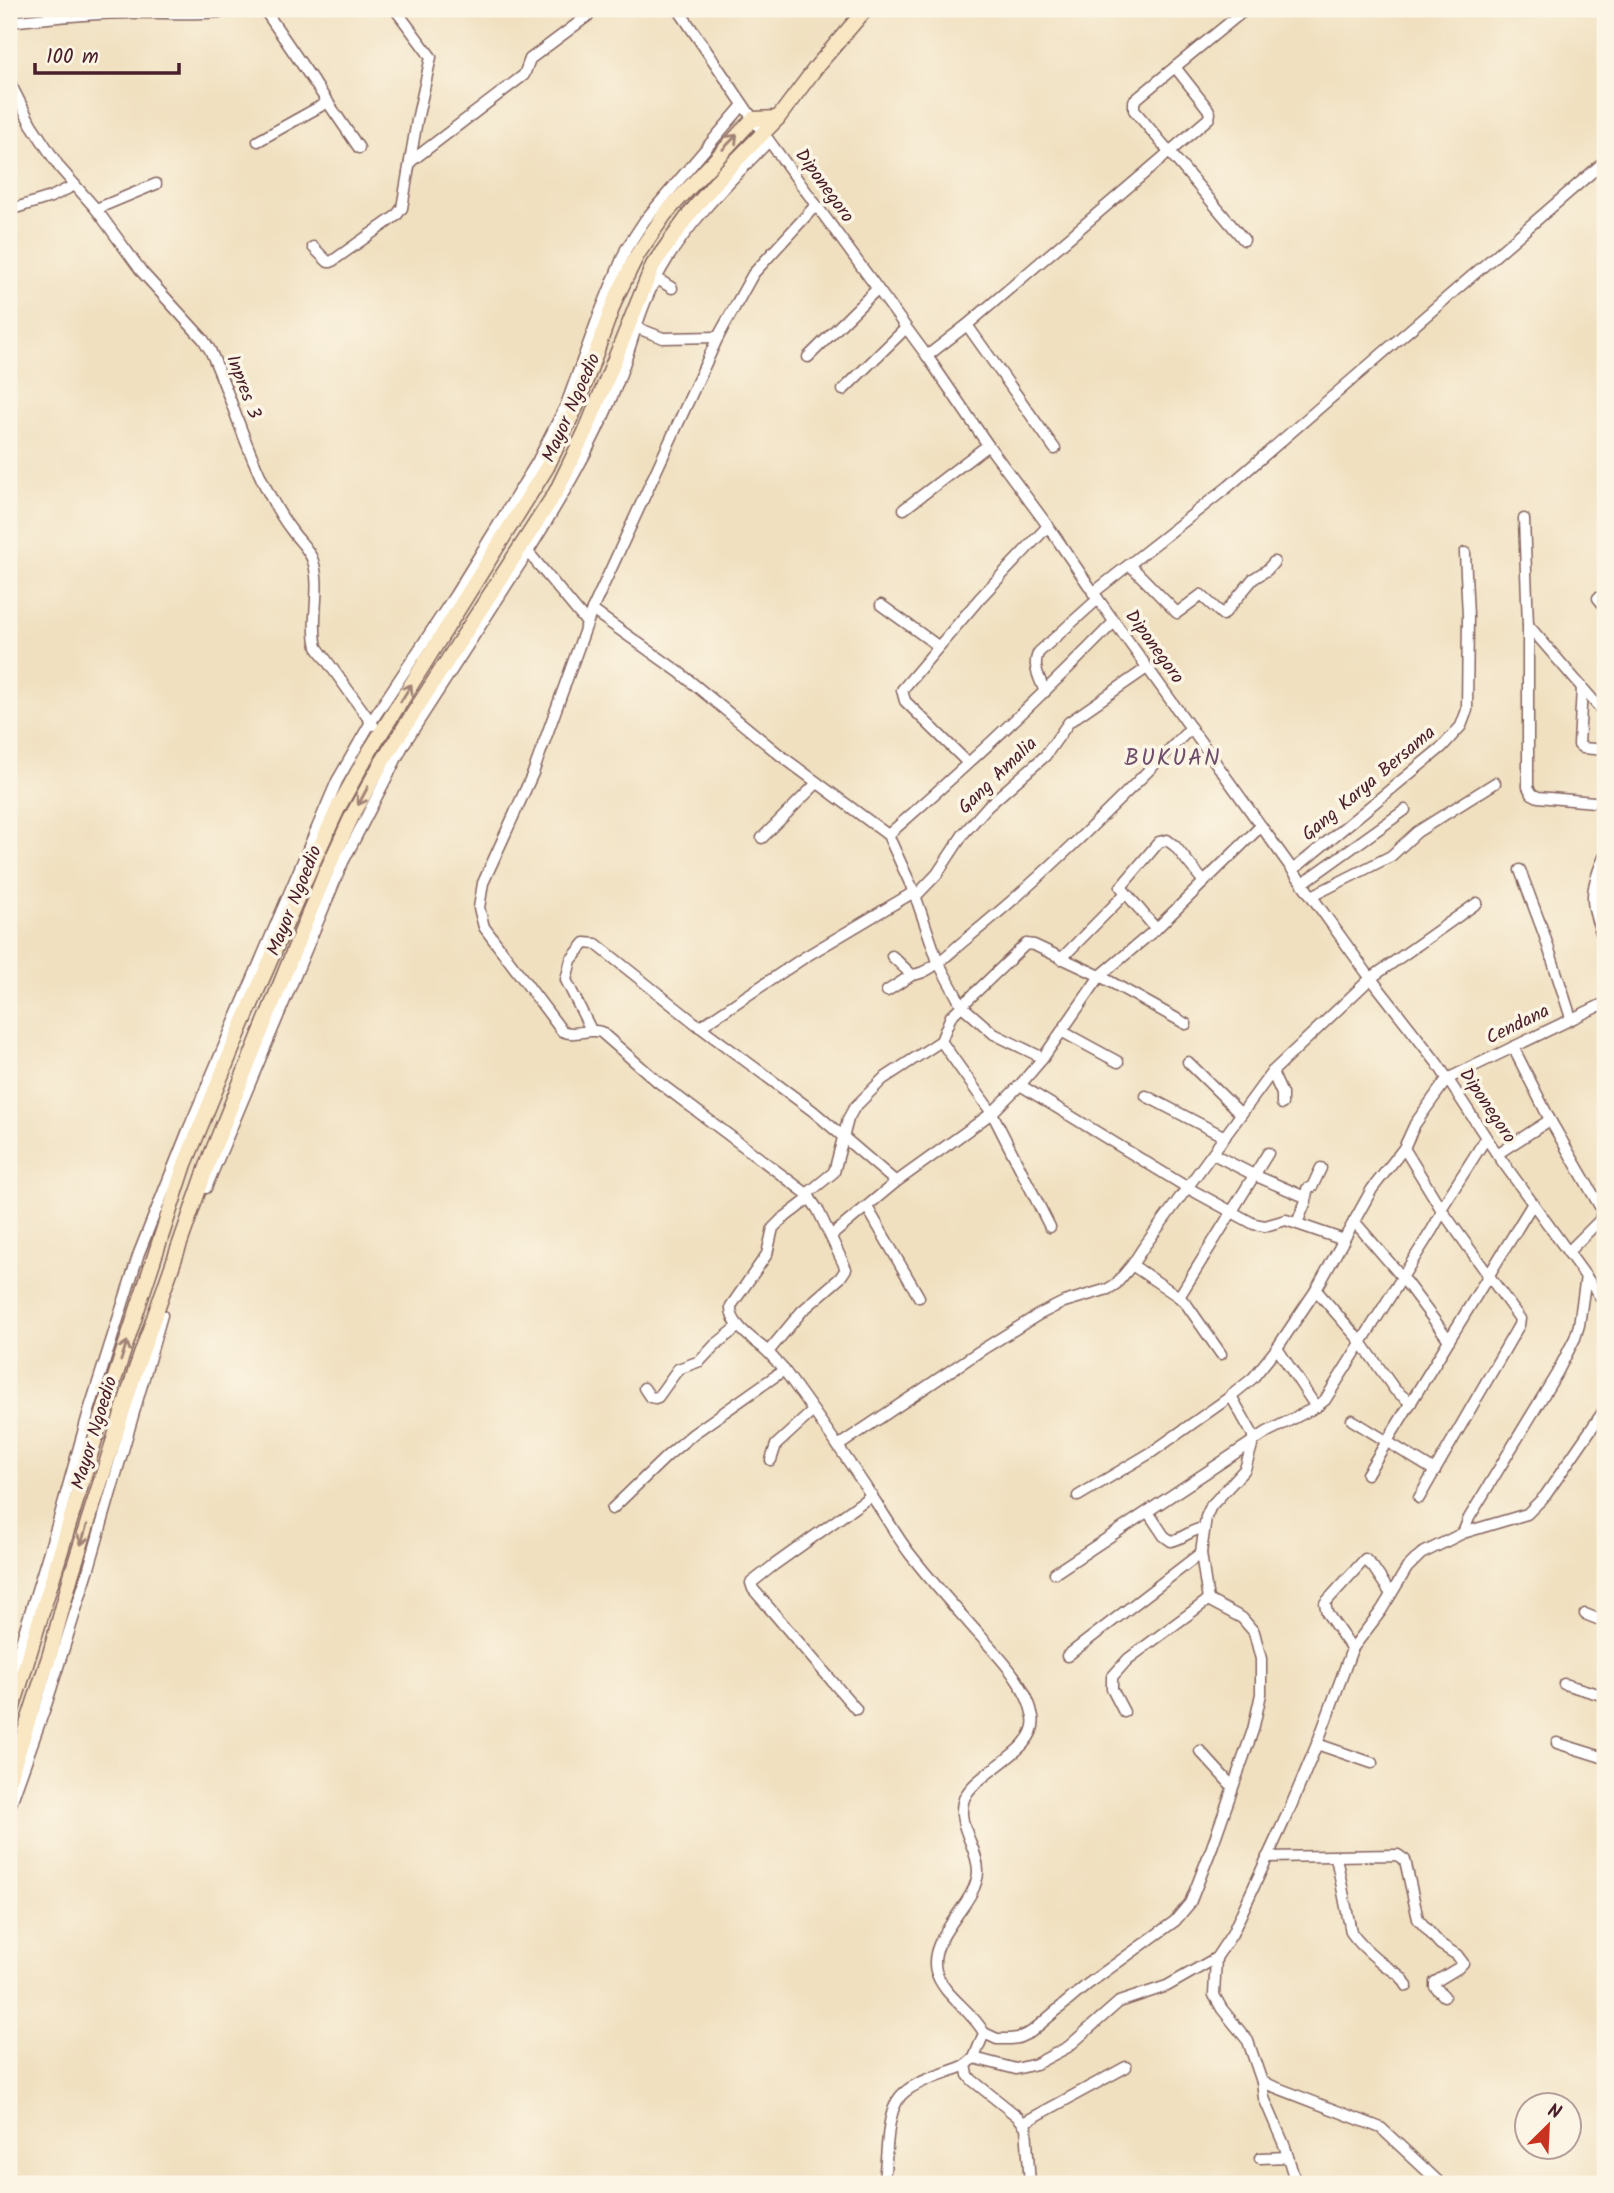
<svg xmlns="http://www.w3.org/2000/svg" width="1614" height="2193" font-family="Kalam,sans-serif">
<rect width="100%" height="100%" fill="#fcf5e5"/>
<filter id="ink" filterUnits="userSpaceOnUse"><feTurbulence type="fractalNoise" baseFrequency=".0143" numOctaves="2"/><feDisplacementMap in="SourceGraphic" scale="14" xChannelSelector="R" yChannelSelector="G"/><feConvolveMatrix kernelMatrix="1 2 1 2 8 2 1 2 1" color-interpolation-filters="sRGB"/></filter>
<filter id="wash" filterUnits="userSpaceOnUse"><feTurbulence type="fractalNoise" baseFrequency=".00686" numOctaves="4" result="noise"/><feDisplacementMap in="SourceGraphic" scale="28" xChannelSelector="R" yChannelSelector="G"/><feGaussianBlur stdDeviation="1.57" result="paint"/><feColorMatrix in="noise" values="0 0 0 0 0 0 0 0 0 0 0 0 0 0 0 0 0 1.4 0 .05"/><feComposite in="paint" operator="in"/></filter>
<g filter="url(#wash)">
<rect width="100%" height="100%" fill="#f0e0c0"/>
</g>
<g filter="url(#ink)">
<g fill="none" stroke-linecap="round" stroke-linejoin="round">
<defs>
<g id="street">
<path d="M 264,9 L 359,148"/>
<path d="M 678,9 L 753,119 L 927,356 L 988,445 L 1048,526 L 1098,599 L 1366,972 L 1437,1063 L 1497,1154 L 1605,1303"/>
<path d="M 9,22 C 49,18 88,13 129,13 C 168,12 204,16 243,9"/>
<path d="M 1175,67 L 1134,101 L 1134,110 L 1244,240"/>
<path d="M 9,81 L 31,124 L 60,168 L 96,209 L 142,272 L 203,339 L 210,350 C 231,396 244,445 267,490 C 274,504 282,518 292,531 C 299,541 309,549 313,561 C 322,589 310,619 317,647 L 373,725"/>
<path d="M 258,141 L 328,102"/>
<path d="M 410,162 L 524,75 L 530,59 L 597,9"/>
<path d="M 96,209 L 156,184"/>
<path d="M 9,210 L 51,197 L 75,185"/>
<path d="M 313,247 L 328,262 L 331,262 L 396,216 L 402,208 L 417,120 L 431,57 L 395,9"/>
<path d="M 656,278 L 672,288"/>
<path d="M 967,325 L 1055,449"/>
<path d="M 635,327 L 663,338 L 718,337"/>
<path d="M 927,356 L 967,325 L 1209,118 L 1210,113 L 1208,109 L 1175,67 L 1246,9"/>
<path d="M 808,357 L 877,289"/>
<path d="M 843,390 L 905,329"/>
<path d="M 904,509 L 988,445"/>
<path d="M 1524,519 L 1528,625 L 1528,787 L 1532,794 L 1538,797 L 1605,803"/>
<path d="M 1130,565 L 1177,613 L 1201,595 L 1223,615 L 1253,579 L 1267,570 L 1274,562"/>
<path d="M 1093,593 L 1229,486 L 1605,161"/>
<path d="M 1598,598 L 1605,607"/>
<path d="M 881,605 L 938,646"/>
<path d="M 592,610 L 679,672 L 780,755 L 888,835 L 914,892 L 938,962 L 962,1006 L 994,1034 L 1043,1058"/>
<path d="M 587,623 L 528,552 C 560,500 591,449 614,392 C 630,354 637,313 657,277 C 683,227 730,181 769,141"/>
<path d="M 1528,625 L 1605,714"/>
<path d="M 1582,687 L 1579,745 L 1583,748 L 1605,750"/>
<path d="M 1045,692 C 1040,679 1031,665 1039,652 L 1098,599"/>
<path d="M 968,763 L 905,701 L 902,690 L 980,598 L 1048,526"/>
<path d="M 888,835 C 966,767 1042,696 1114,622"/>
<path d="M 762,838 L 817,783"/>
<path d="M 1605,855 C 1587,895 1591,904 1605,944"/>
<path d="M 1293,870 L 1442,747 L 1461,726 L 1467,710 L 1468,616 L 1465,553"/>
<path d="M 1520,870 L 1544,934 L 1571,1018"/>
<path d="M 1303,883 L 1405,810"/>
<path d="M 916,896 L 937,874 L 964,833 L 988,806 L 1045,756 L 1069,722 L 1147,668"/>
<path d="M 1312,896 L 1391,856 L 1417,832 L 1495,783"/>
<path d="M 1156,929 L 1121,887 L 1159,842 L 1167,840 L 1175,846 L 1204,882"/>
<path d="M 892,956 L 912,975 C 930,974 950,952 965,940 C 1045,876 1118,801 1191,728"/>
<path d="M 1061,959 L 1125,894"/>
<path d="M 887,991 L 912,975"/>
<path d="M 700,1027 L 813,1111 L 896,1182 L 831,1236"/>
<path d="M 591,1030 L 566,980 L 571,960 L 585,943 L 596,944 L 700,1027 L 805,957 L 914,892"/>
<path d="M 1063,1032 L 1118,1062"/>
<path d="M 941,1041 L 992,1113 L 1050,1227"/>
<path d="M 1513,1047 L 1550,1120 L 1602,1210 L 1600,1220 L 1568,1252"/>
<path d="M 1188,1062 L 1241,1114"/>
<path d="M 1272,1072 L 1282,1094 L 1282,1104"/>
<path d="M 1020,1085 L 1188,1188 L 1254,1224 L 1265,1226 L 1286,1220 L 1344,1240"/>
<path d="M 1146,1096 L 1225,1137"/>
<path d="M 1404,1148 L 1441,1209 L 1520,1319 L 1519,1325 L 1419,1498"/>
<path d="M 1213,1154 L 1254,1175 L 1305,1197"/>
<path d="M 1497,1154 L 1550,1120"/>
<path d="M 896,1182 L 992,1113 L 1020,1085 L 1043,1058 L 1100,976 L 1156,929 L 1261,826"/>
<path d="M 206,1188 L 343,862 L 404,744 L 528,552"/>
<path d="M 807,1194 L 834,1172 L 848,1119 L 854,1108 L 883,1079 L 941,1041 L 951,1016 L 1026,944 L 1034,945 L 1100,976 L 1186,1024"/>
<path d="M 867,1207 L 919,1297"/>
<path d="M 1354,1221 L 1402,1277 L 1449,1340"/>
<path d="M 1297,1223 L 1306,1201 L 1307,1189 L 1312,1187 L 1321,1168"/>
<path d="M 1132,1265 L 1179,1297 L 1187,1305 L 1221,1354"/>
<path d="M 1316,1290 L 1361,1342 L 1395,1390 L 1411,1403"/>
<path d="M 1179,1297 L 1268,1153"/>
<path d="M 1277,1348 L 1316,1407 L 1325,1400 L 1432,1230 L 1441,1214 L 1441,1209 L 1486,1138"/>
<path d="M 768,1352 C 755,1340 729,1325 731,1306 L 767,1254 L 773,1228 L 781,1220 L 810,1198"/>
<path d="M 784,1370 L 768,1352 L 802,1311 L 840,1278 L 846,1269 L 818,1210 L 807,1194 L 657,1081 L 601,1032 C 587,1028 575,1037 562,1031 L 484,927 L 479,908 L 483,883 L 533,773 L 592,610 L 718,337 L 753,274 L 816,205"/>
<path d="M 644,1388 L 650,1397 L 655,1398 L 658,1397 L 678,1369 L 700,1361 L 715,1345 L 739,1326"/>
<path d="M 1352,1420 L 1435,1471"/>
<path d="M 838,1446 L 980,1351 L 1038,1315 L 1064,1302 L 1108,1289 L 1116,1284 L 1132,1265 L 1143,1248 L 1272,1072 L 1371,978 L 1477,903"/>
<path d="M 771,1460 L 776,1445 L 813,1411"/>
<path d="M 1367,1474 L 1533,1203"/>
<path d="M 1078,1496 L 1152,1452 L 1227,1399 L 1253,1378 L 1277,1348 L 1316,1290 L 1372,1189 L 1404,1148 L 1415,1124 L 1447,1079 L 1605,1003"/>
<path d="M 612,1509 L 667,1456 L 693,1434 L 784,1370 C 813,1410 842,1451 869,1492 C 883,1512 895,1534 910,1554 C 928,1577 948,1600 968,1622 C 991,1649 1026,1680 1033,1717 C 1040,1750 974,1772 964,1799 C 955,1824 978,1847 978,1871 C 978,1903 927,1936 936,1971 C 943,1996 972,2010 984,2033 L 974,2058"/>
<path d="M 1148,1512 L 1164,1536 L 1171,1541 C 1183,1539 1191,1529 1204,1528"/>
<path d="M 1463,1533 L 1469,1518 L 1557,1373 L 1575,1338 L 1579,1325 L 1586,1276"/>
<path d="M 1055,1573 L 1267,1432 L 1316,1407"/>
<path d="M 1208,1600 L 1201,1553 L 1206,1517 L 1211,1506 L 1245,1469 L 1253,1442 L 1253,1435 L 1231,1396"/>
<path d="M 1585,1614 L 1605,1622"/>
<path d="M 1352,1649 L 1327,1613 L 1325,1603 L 1365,1559 L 1373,1567 L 1391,1594"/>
<path d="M 1067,1656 L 1201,1553"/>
<path d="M 9,1681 L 58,1522 L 89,1411 L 139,1253 L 189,1128 L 337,781 L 371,722 L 455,595 L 537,462 L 566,405 L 599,315 L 626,249 L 645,220 L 743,105"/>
<path d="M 1564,1684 L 1605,1696"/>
<path d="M 856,1709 L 753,1589 L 751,1583 L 774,1565 L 872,1495"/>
<path d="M 1124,1712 L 1112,1689 L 1112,1677 L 1128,1659 L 1208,1600"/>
<path d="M 1557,1743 L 1605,1758"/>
<path d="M 1317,1744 L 1372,1763"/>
<path d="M 1200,1751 L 1232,1786"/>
<path d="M 9,1809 L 47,1702 L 89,1568 L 162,1315"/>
<path d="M 1267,1857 L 1398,1855 L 1405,1860 L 1418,1919 L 1440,1944 L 1457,1955 L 1463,1963 L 1458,1968 L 1435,1982 L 1435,1987 L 1444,1996"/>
<path d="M 1336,1857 L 1351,1932 C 1359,1944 1372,1955 1383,1964 C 1393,1972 1401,1973 1407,1986"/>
<path d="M 1216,1958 L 1214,1995 L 1222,2009 L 1248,2041 L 1262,2082 L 1381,2128 L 1441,2184"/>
<path d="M 984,2033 L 997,2039 L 1010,2039 L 1018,2038 L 1031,2032 L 1088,1984 L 1175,1921 L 1190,1903 L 1212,1847 L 1253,1730 L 1261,1694 L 1261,1659 L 1254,1632 L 1242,1618 L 1208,1600"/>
<path d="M 1262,2082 L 1264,2098 L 1285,2147 L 1296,2184"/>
<path d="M 1023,2123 L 1126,2067"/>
<path d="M 1260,2158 L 1288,2157"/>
<path d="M 883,2184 C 889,2159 883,2107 906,2091 C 921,2079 948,2073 966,2065"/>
<path d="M 1030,2184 L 1026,2127 L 1018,2117 L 972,2080 L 968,2075 L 966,2065 L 974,2058 L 1016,2069 L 1036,2064 L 1068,2047 L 1119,2002 L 1167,1986 L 1216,1958 L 1232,1934 L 1291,1806 L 1317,1744 L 1352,1649 L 1381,1611 L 1407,1568 L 1421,1554 L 1463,1533 L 1527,1514 L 1545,1496 L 1605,1409"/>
</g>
<g id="secondary">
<path d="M 9,1720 L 101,1420 L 185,1164 L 240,1030 L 313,862 L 339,806 L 366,757 L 547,467 L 577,405 L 615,300 L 637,255 L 665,214 L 753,119 L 778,118"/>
<path d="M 9,1780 L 50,1654 L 71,1576 L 136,1369 L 211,1155 L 325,874 L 352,816 L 382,762 L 556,492 L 587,428 L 653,265 L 691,212 L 722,175 L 778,118 L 817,66 L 866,9"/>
</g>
</defs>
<use href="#street" stroke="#84635f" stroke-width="13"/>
<use href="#secondary" stroke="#84635f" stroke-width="17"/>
<use href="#street" stroke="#fff" stroke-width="10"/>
<use href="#secondary" stroke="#f9e7c3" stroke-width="14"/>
</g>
<defs><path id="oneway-shaft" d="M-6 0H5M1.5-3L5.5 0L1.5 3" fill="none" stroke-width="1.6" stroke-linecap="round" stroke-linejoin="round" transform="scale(1.75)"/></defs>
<g stroke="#a28377">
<use href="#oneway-shaft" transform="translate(730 142) rotate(-46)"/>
<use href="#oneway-shaft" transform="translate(406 693) rotate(-58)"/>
<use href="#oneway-shaft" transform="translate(363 796) rotate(118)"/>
<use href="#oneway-shaft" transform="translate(124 1351) rotate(-72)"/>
<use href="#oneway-shaft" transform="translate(84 1535) rotate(107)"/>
</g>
</g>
<g text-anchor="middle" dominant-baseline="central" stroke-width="7" stroke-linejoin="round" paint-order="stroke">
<g font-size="19" fill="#4a1f2b" stroke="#fcf5e5">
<text transform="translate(824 186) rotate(54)">Diponegoro</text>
<text transform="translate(243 387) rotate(69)">Inpres 3</text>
<text transform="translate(572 408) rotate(-66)">Mayor Ngoedio</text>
<text transform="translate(1154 647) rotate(54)">Diponegoro</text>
<text transform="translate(998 776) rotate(-44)">Gang Amalia</text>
<text transform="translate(1369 784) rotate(-40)">Gang Karya Bersama</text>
<text transform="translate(295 901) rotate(-68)">Mayor Ngoedio</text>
<text transform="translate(1518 1025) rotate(-26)">Cendana</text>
<text transform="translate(1487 1106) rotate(56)">Diponegoro</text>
<text transform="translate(95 1433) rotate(-73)">Mayor Ngoedio</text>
</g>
<g font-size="23" letter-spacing="2" fill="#6f4d6c" stroke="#fcf5e5">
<text x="1173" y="759">BUKUAN</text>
</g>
</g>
<rect width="1614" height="2193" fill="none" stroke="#fcf5e5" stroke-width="35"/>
<g transform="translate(1548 2126) rotate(24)"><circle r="33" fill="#fcf5e5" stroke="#b59f9b" stroke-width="2"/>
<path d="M0-5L12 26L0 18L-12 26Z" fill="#c8321e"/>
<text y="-10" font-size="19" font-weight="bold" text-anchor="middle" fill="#4a1f2b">N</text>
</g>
<path d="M35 63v10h144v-10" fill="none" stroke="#4a1f2b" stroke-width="3.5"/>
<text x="46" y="63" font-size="21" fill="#4a1f2b" stroke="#fcf5e5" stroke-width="5" paint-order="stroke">100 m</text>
</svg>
